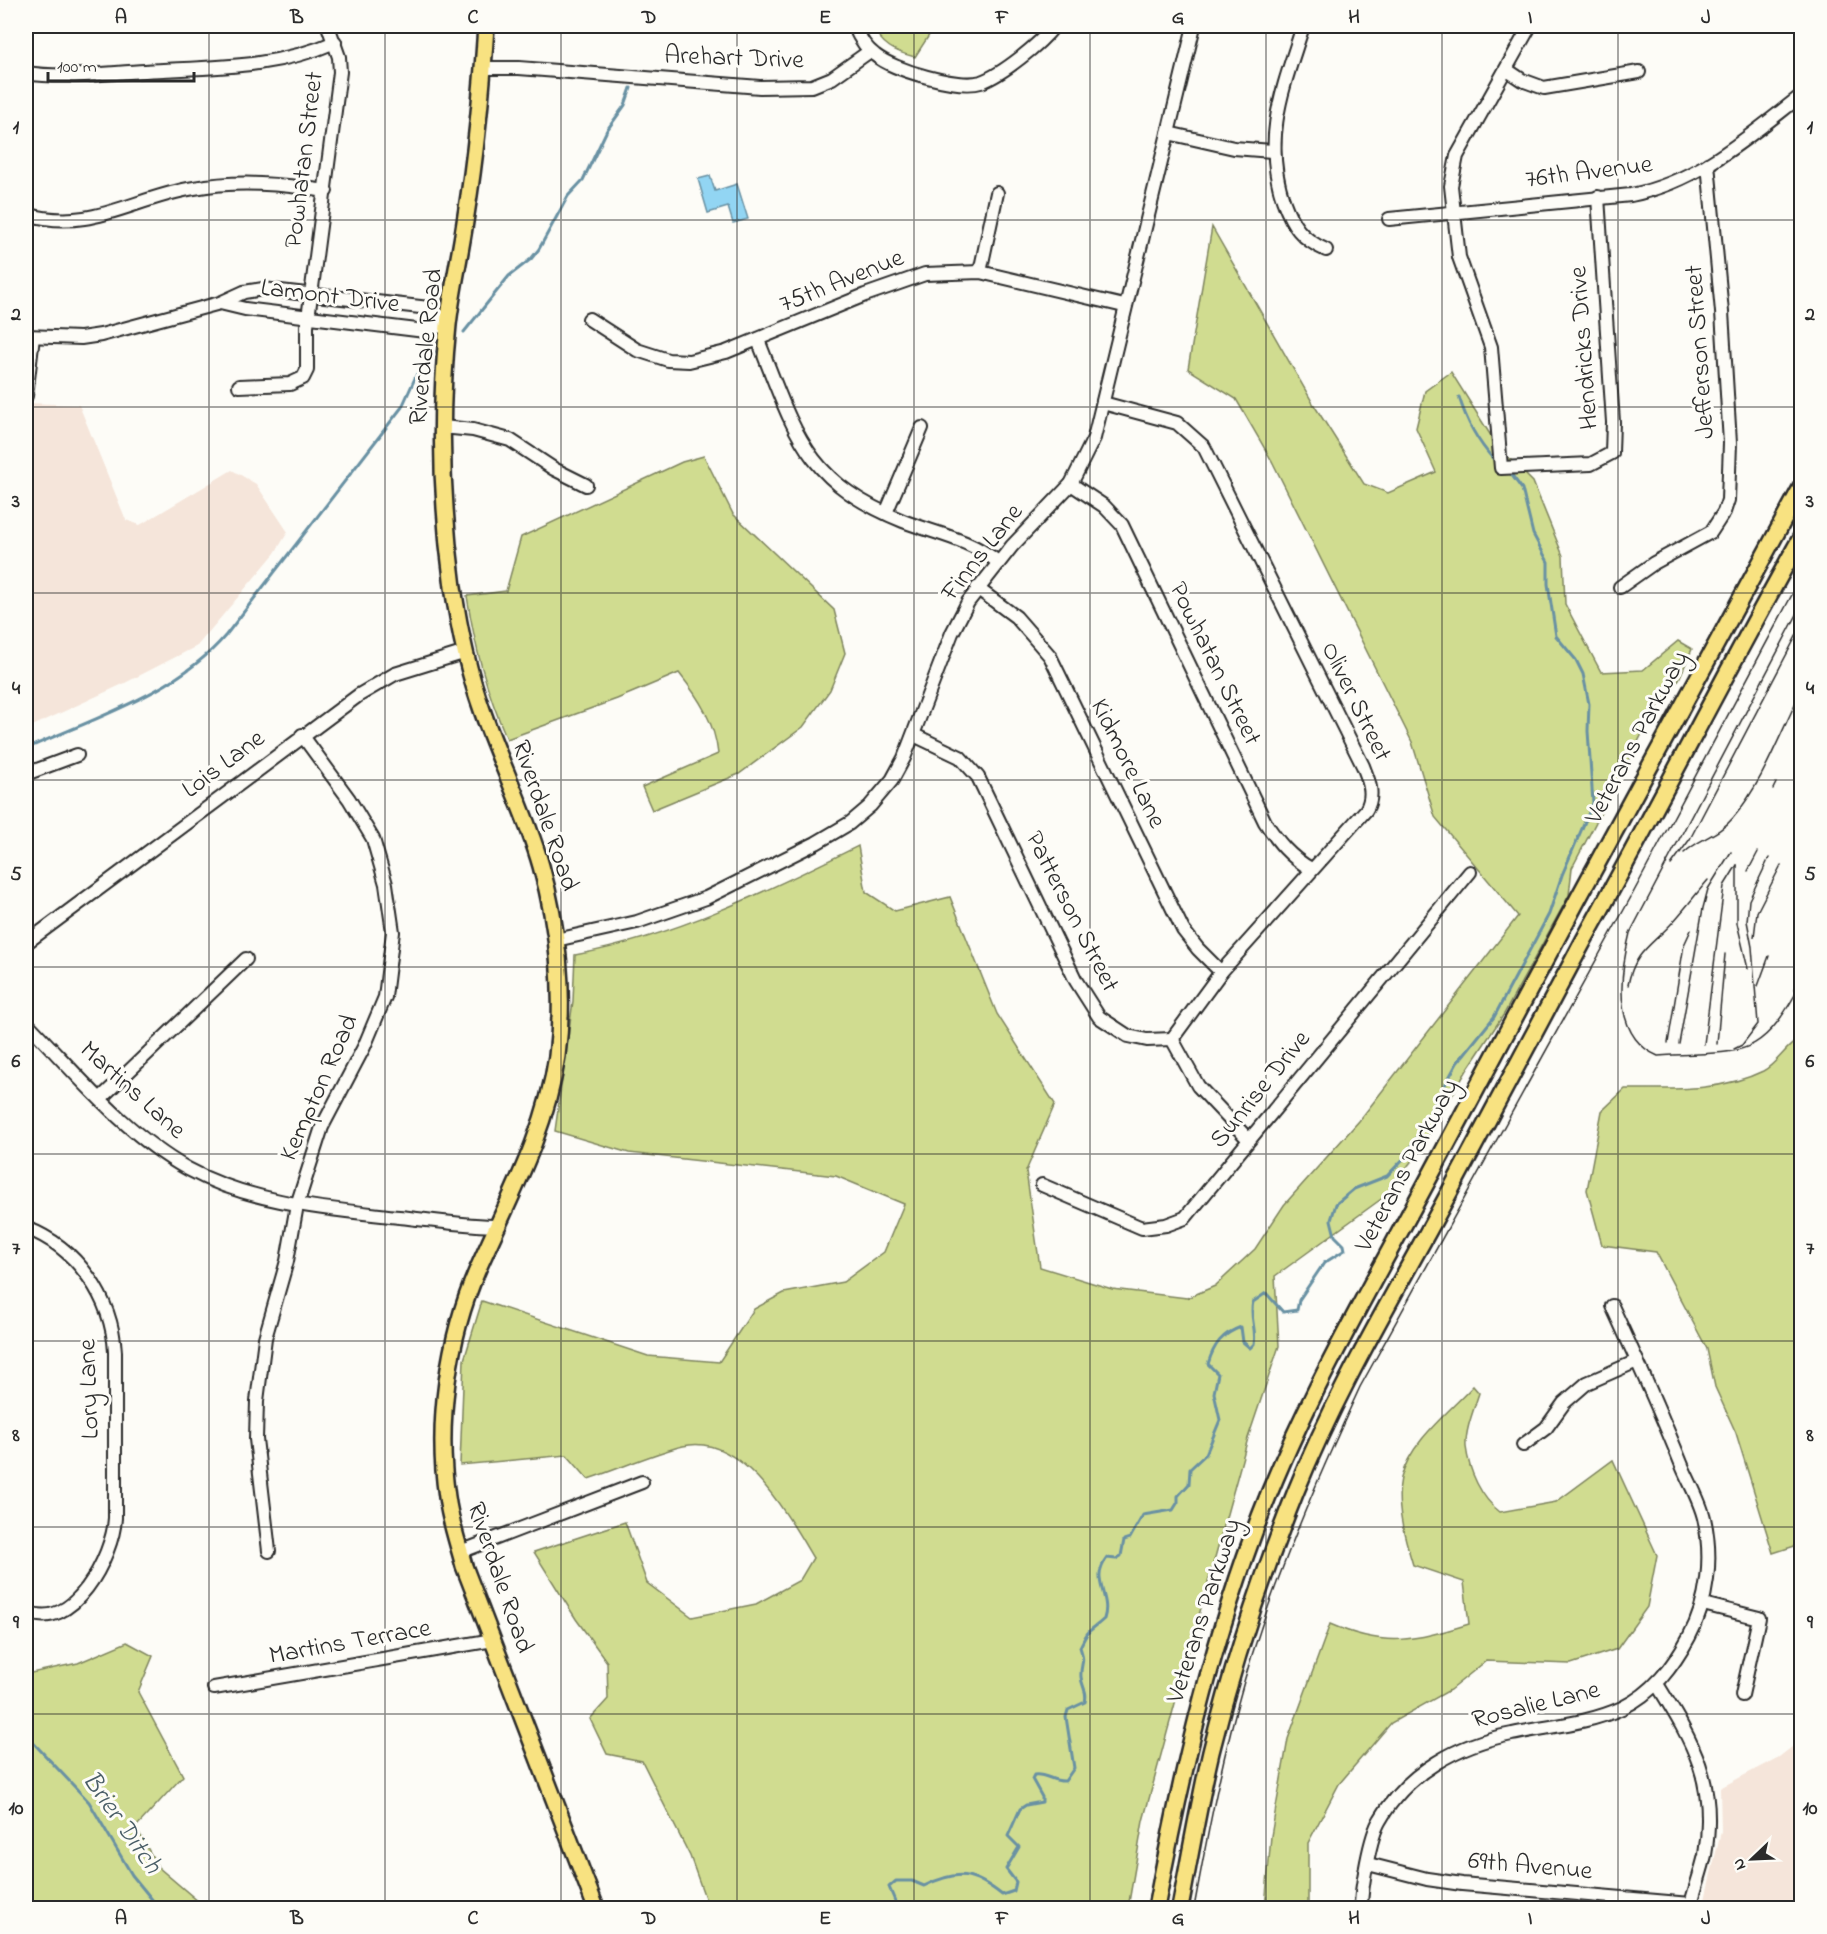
<svg xmlns="http://www.w3.org/2000/svg" width="1827" height="1934" font-family="'Indie Flower',sans-serif">
<rect width="100%" height="100%" fill="#fdfcf7"/>
<filter id="ink" filterUnits="userSpaceOnUse"><feTurbulence type="fractalNoise" baseFrequency=".0167" numOctaves="2"/><feDisplacementMap in="SourceGraphic" scale="12" xChannelSelector="R" yChannelSelector="G"/><feConvolveMatrix kernelMatrix="1 2 1 2 8 2 1 2 1" color-interpolation-filters="sRGB"/></filter>
<g filter="url(#ink)">
<g fill="#f5e5da">
<path d="M 26,403 L 79,405 L 126,520 L 140,525 L 232,470 L 256,484 L 288,532 L 275,553 L 197,646 L 123,684 L 26,729 Z"/>
<path d="M 1801,1740 L 1801,1908 L 1703,1908 L 1721,1831 L 1720,1788 L 1779,1757 Z"/>
</g>
<g fill="#d0dc90" stroke="#7e845e" stroke-width="1.5">
<path d="M 872,26 L 935,26 L 915,57 C 894,52 882,45 872,26 Z"/>
<path d="M 1212,227 L 1314,405 L 1364,484 L 1388,493 L 1436,472 L 1416,428 L 1425,391 L 1451,372 L 1498,447 L 1533,482 L 1563,556 L 1565,604 L 1601,672 L 1643,670 L 1678,641 L 1692,649 L 1679,679 L 1653,713 L 1572,868 L 1569,895 L 1504,1014 L 1467,1070 L 1420,1150 L 1384,1197 L 1275,1276 L 1279,1346 L 1248,1438 L 1196,1626 L 1143,1821 L 1128,1908 L 701,1908 L 708,1906 L 690,1856 L 642,1761 L 607,1754 L 590,1719 L 608,1699 L 607,1662 L 576,1619 L 534,1552 L 625,1522 L 647,1583 L 692,1617 L 756,1604 L 800,1580 L 813,1558 C 788,1516 742,1432 683,1446 C 651,1454 619,1469 588,1479 L 567,1455 L 460,1465 L 464,1360 L 482,1301 L 648,1356 L 719,1362 L 754,1309 L 784,1293 L 843,1282 L 884,1252 L 904,1204 L 836,1176 L 629,1153 L 555,1131 L 573,1001 L 575,955 C 674,937 767,891 858,846 L 866,892 L 895,911 L 950,897 L 997,1014 L 1055,1104 L 1026,1171 L 1040,1267 L 1112,1289 L 1187,1298 L 1215,1286 L 1255,1249 L 1284,1205 L 1359,1121 L 1518,916 L 1435,817 L 1412,742 L 1272,461 L 1236,399 L 1188,369 Z"/>
<path d="M 704,456 L 733,514 L 834,610 L 845,653 L 830,690 L 803,727 L 739,774 L 652,810 L 642,787 L 718,754 C 715,723 699,698 679,673 L 617,699 L 507,739 C 486,690 475,648 467,596 L 506,591 L 521,537 L 682,462 Z"/>
<path d="M 1801,1038 L 1801,1544 L 1773,1553 L 1736,1433 L 1715,1387 L 1707,1349 L 1656,1252 L 1602,1245 L 1587,1190 L 1602,1111 L 1625,1089 C 1670,1089 1721,1092 1763,1071 C 1778,1063 1786,1045 1801,1038 Z"/>
<path d="M 1473,1386 L 1479,1393 C 1474,1409 1465,1430 1466,1447 C 1469,1471 1481,1498 1500,1512 L 1556,1502 L 1613,1460 L 1657,1555 L 1647,1607 L 1617,1649 L 1571,1664 L 1486,1661 L 1450,1690 L 1391,1723 L 1339,1784 L 1308,1843 L 1308,1908 L 1265,1908 L 1271,1836 L 1288,1739 L 1330,1624 C 1385,1648 1414,1641 1469,1624 L 1464,1582 L 1413,1565 C 1405,1539 1395,1505 1401,1478 C 1410,1442 1449,1412 1473,1386 Z"/>
<path d="M 127,1642 L 153,1656 L 138,1692 L 183,1776 L 136,1827 L 158,1867 L 206,1908 L 26,1908 L 26,1722 L 28,1720 L 26,1717 L 26,1674 L 78,1663 Z"/>
</g>
<path fill="#92d5f3" stroke="#6991a3" stroke-width="1.5" d="M 710,176 L 715,191 L 737,184 L 748,219 L 733,223 L 728,207 L 708,213 L 698,179 Z"/>
<g fill="none" stroke-linecap="round" stroke-linejoin="round">
<g stroke="#6991a3" stroke-width="3">
<path d="M 464,332 L 509,276 L 531,259 L 539,249 L 568,196 L 583,180 L 607,130 L 625,105 L 631,88"/>
<path d="M 1459,397 C 1467,422 1477,441 1495,461"/>
<path d="M 26,749 C 94,718 177,693 226,635 L 402,407 L 420,367 L 434,352"/>
<path d="M 26,1735 L 89,1802 L 132,1875 L 159,1908"/>
<path d="M 898,1908 L 889,1887 L 896,1881 L 912,1881 L 924,1886 C 958,1869 973,1872 1002,1895 L 1014,1891 L 1016,1882 L 1006,1869 L 1019,1847 L 1008,1836 L 1020,1809 L 1026,1805 L 1042,1802 L 1042,1797 L 1032,1779 L 1034,1775 C 1045,1773 1053,1782 1065,1781 L 1074,1768 L 1066,1717 L 1068,1710 L 1085,1702 C 1088,1691 1082,1688 1081,1677 C 1080,1663 1086,1664 1080,1647 C 1090,1626 1089,1633 1104,1619 C 1112,1595 1089,1581 1107,1558 L 1116,1559 L 1121,1556 L 1124,1540 L 1130,1538 L 1143,1515 L 1173,1510 L 1178,1502 L 1178,1496 L 1189,1484 L 1190,1469 L 1206,1454 L 1220,1420 L 1214,1393 L 1218,1374 L 1208,1364 C 1214,1344 1222,1334 1241,1327 L 1243,1342 L 1250,1348 L 1254,1344 C 1257,1329 1249,1317 1253,1302 L 1266,1293 L 1283,1312 L 1297,1310 L 1299,1300 L 1324,1263 L 1345,1250 L 1344,1245 L 1335,1236 L 1331,1220 L 1336,1204 L 1354,1189 L 1387,1176 L 1407,1155 L 1457,1063 L 1494,1017 L 1549,914 L 1562,875 L 1593,803 L 1588,731 L 1589,704 L 1583,674 L 1576,660 L 1556,636 L 1548,584 L 1548,562 L 1533,534 L 1522,489 L 1511,474"/>
</g>
<defs>
<g id="minor">
<path d="M 854,26 C 859,37 865,48 875,55 C 893,70 959,89 981,82 C 1003,74 1040,44 1054,26"/>
<path d="M 1303,26 C 1284,86 1262,136 1283,200 C 1292,225 1301,239 1326,250"/>
<path d="M 1530,26 L 1457,156 L 1451,186 L 1459,257 L 1491,347 L 1501,468 L 1591,464 L 1612,453 L 1613,422 L 1598,197"/>
<path d="M 483,68 L 519,68 L 760,87 L 812,86 L 832,78 L 870,51"/>
<path d="M 1507,70 L 1522,80 L 1544,88 L 1639,72"/>
<path d="M 26,73 C 64,79 106,73 145,71 C 210,67 274,69 335,42"/>
<path d="M 1168,133 L 1234,148 L 1272,151"/>
<path d="M 26,214 C 91,233 132,198 194,188 C 239,180 282,184 326,191"/>
<path d="M 1389,219 L 1631,195 C 1698,182 1749,136 1802,95"/>
<path d="M 980,272 L 997,193"/>
<path d="M 220,303 L 245,309 L 425,331 L 448,323"/>
<path d="M 589,319 L 637,350 L 668,360 L 689,361 L 726,352 L 865,295 L 925,274 L 980,272 L 1124,306"/>
<path d="M 26,336 L 81,338 L 101,335 L 220,303 L 244,292 L 263,289 L 429,308 L 448,323"/>
<path d="M 758,340 C 795,432 804,481 903,521 C 937,534 969,539 998,562"/>
<path d="M 239,386 L 290,384 L 303,378 L 307,370 L 307,326 L 340,72 L 339,57 L 328,26"/>
<path d="M 26,396 L 33,337"/>
<path d="M 1103,403 L 1177,423 L 1204,447 L 1363,766 C 1369,781 1375,795 1366,810 L 1221,972 L 1172,1039"/>
<path d="M 442,427 L 473,430 L 510,440 L 554,469 L 586,485"/>
<path d="M 1071,484 L 1104,506 L 1122,525 L 1265,822 C 1278,842 1290,857 1311,869"/>
<path d="M 886,513 L 922,428"/>
<path d="M 1620,587 L 1654,563 L 1711,532 L 1724,512 L 1728,500 L 1730,443 L 1722,312 L 1708,164"/>
<path d="M 977,588 L 1016,617 L 1050,656 L 1183,930 L 1198,949 L 1221,972"/>
<path d="M 914,735 L 960,757 L 978,777 L 1076,981 L 1099,1017 L 1128,1036 L 1147,1040 L 1172,1039"/>
<path d="M 26,774 L 77,755"/>
<path d="M 556,940 L 637,922 L 706,898 L 816,843 L 850,823 L 870,806 L 892,780 L 904,758 L 952,633 L 968,602 L 1012,546 L 1071,484 L 1094,438 L 1194,26"/>
<path d="M 26,943 L 359,695 L 395,674 L 466,652"/>
<path d="M 26,1022 C 76,1073 125,1134 188,1169 C 252,1204 328,1209 399,1217 C 432,1220 466,1226 499,1226"/>
<path d="M 1172,1039 L 1198,1086 L 1248,1139"/>
<path d="M 101,1098 L 246,959"/>
<path d="M 1042,1185 L 1142,1228 L 1166,1225 L 1185,1218 L 1470,872"/>
<path d="M 26,1228 C 77,1247 112,1298 115,1352 L 115,1518 C 113,1556 72,1635 26,1611"/>
<path d="M 1523,1445 L 1546,1428 L 1564,1403 L 1587,1383 L 1637,1361"/>
<path d="M 269,1551 L 256,1439 L 257,1401 L 265,1338 L 287,1261 L 297,1205 L 322,1127 L 364,1047 L 385,997 L 393,932 L 386,884 L 373,839 L 349,799 L 302,735"/>
<path d="M 460,1552 L 642,1482"/>
<path d="M 1703,1604 L 1759,1618 L 1742,1695"/>
<path d="M 1657,1684 C 1694,1744 1717,1782 1705,1855 C 1701,1873 1694,1891 1690,1908"/>
<path d="M 214,1688 L 493,1640"/>
<path d="M 1368,1864 L 1427,1879 L 1462,1884 L 1691,1904"/>
<path d="M 1361,1908 C 1361,1889 1370,1836 1380,1820 C 1407,1772 1459,1744 1512,1734 C 1549,1726 1587,1724 1622,1708 C 1653,1693 1673,1667 1689,1637 C 1708,1602 1713,1558 1704,1518 C 1700,1501 1690,1484 1683,1468 C 1661,1413 1637,1360 1612,1306"/>
</g>
<g id="major">
<path d="M 486,26 C 482,89 476,153 466,215 C 461,252 452,289 448,325 C 439,412 441,500 453,587 C 459,628 468,671 482,710 C 500,763 526,813 541,866 C 558,926 565,994 557,1056 C 546,1133 508,1200 477,1271 C 448,1338 436,1424 447,1497 C 450,1521 458,1543 464,1566 L 596,1908"/>
<path d="M 1156,1908 C 1180,1781 1208,1657 1253,1535 C 1303,1398 1379,1274 1446,1146 C 1563,925 1682,706 1802,486"/>
<path d="M 1180,1908 C 1190,1856 1199,1803 1211,1752 C 1233,1663 1262,1576 1296,1491 C 1338,1387 1396,1292 1449,1193 C 1494,1108 1539,1023 1585,938 C 1659,805 1727,669 1802,536"/>
</g>
</defs>
<use href="#minor" stroke="#2b2b2b" stroke-width="16"/>
<use href="#major" stroke="#2b2b2b" stroke-width="20"/>
<use href="#minor" stroke="#fdfcf7" stroke-width="12"/>
<use href="#major" stroke="#f8e281" stroke-width="15"/>
<g stroke="#2b2b2b" stroke-width="1.5">
<path d="M 1802,605 L 1630,933 C 1620,973 1611,1036 1658,1056 C 1742,1050 1759,1064 1802,982"/>
<path d="M 1773,789 L 1776,783"/>
<path d="M 1684,853 C 1698,839 1719,835 1733,818 C 1761,785 1778,739 1797,700"/>
<path d="M 1671,865 L 1690,839 L 1802,625"/>
<path d="M 1737,865 L 1737,923 L 1748,969"/>
<path d="M 1748,871 L 1758,852"/>
<path d="M 1754,937 L 1757,912 L 1781,865"/>
<path d="M 1628,985 C 1634,952 1652,945 1672,923 C 1685,909 1696,894 1708,880"/>
<path d="M 1758,986 L 1769,956"/>
<path d="M 1794,989 L 1802,968"/>
<path d="M 1668,1043 L 1684,945 L 1691,930"/>
<path d="M 1679,1044 L 1703,908 L 1708,889 L 1731,852"/>
<path d="M 1704,1044 L 1724,886 L 1737,865"/>
<path d="M 1717,1044 L 1725,954"/>
<path d="M 1734,1049 L 1742,1045 L 1758,1024 L 1752,947 L 1747,921 L 1749,900 L 1769,858"/>
<path d="M 1194,1908 C 1208,1831 1223,1754 1245,1678 C 1275,1577 1316,1482 1360,1387 L 1631,897 L 1802,576"/>
</g>
</g>
</g>
<path fill="none" stroke="#2b2b2b" stroke-width="1.5" stroke-opacity="0.55" d="M 209,26 L 209,1908M 385,26 L 385,1908M 561,26 L 561,1908M 737,26 L 737,1908M 914,26 L 914,1908M 1090,26 L 1090,1908M 1266,26 L 1266,1908M 1442,26 L 1442,1908M 1618,26 L 1618,1908M 26,220 L 1802,220M 26,407 L 1802,407M 26,593 L 1802,593M 26,780 L 1802,780M 26,967 L 1802,967M 26,1154 L 1802,1154M 26,1341 L 1802,1341M 26,1527 L 1802,1527M 26,1714 L 1802,1714"/>
<g text-anchor="middle" dominant-baseline="central" stroke-width="6" stroke-linejoin="round" paint-order="stroke">
<g font-size="26" fill="#2b2b2b" stroke="#fdfcf7">
<text transform="translate(734 59) rotate(2)">Arehart Drive</text>
<text transform="translate(305 160) rotate(-83)">Powhatan Street</text>
<text transform="translate(1589 173) rotate(-7)">76th Avenue</text>
<text transform="translate(842 282) rotate(-22)">75th Avenue</text>
<text transform="translate(330 297) rotate(7)">Lamont Drive</text>
<text transform="translate(427 347) rotate(-84)">Riverdale Road</text>
<text transform="translate(1585 348) rotate(-94)">Hendricks Drive</text>
<text transform="translate(1701 352) rotate(-94)">Jefferson Street</text>
<text transform="translate(983 553) rotate(-52)">Finns Lane</text>
<text transform="translate(1214 664) rotate(64)">Powhatan Street</text>
<text transform="translate(1355 702) rotate(64)">Oliver Street</text>
<text transform="translate(1638 738) rotate(-62)">Veterans Parkway</text>
<text transform="translate(1127 764) rotate(64)">Kidmore Lane</text>
<text transform="translate(224 765) rotate(-37)">Lois Lane</text>
<text transform="translate(544 816) rotate(71)">Riverdale Road</text>
<text transform="translate(1071 912) rotate(63)">Patterson Street</text>
<text transform="translate(320 1088) rotate(-66)">Kempton Road</text>
<text transform="translate(1261 1090) rotate(-51)">Sunrise Drive</text>
<text transform="translate(132 1091) rotate(42)">Martins Lane</text>
<text transform="translate(1408 1166) rotate(-62)">Veterans Parkway</text>
<text transform="translate(90 1389) rotate(-92)">Lory Lane</text>
<text transform="translate(499 1578) rotate(71)">Riverdale Road</text>
<text transform="translate(1205 1611) rotate(-72)">Veterans Parkway</text>
<text transform="translate(350 1643) rotate(-10)">Martins Terrace</text>
<text transform="translate(1536 1706) rotate(-14)">Rosalie Lane</text>
<text transform="translate(1530 1867) rotate(5)">69th Avenue</text>
</g>
<g font-size="27" font-style="italic" fill="#4a5e67" stroke="#fdfcf7">
<text transform="translate(121 1823) rotate(55)">Brier Ditch</text>
</g>
</g>
<rect width="1827" height="1934" fill="none" stroke="#fdfcf7" stroke-width="66"/>
<g transform="translate(1752 1859) rotate(247)" stroke="#fdfcf7" stroke-width="4.5" paint-order="stroke">
<path d="M0-4.5L10 22L0 15L-10 22Z" fill="#2b2b2b"/>
<text y="-9" font-size="16" font-weight="bold" text-anchor="middle" fill="#2b2b2b">N</text>
</g>
<path d="M48 72v9h146v-9" fill="none" stroke="#2b2b2b" stroke-width="3"/>
<text x="57" y="72" font-size="18" fill="#2b2b2b" stroke="#fdfcf7" stroke-width="4.5" paint-order="stroke">100 m</text>
<rect x="33" y="33" width="1761" height="1868" fill="none" stroke="#2b2b2b" stroke-width="2"/>
<g font-size="20" text-anchor="middle" font-weight="bold" fill="#2b2b2b">
<text x="121" y="23">A</text>
<text x="297" y="23">B</text>
<text x="473" y="23">C</text>
<text x="649" y="23">D</text>
<text x="825" y="23">E</text>
<text x="1002" y="23">F</text>
<text x="1178" y="23">G</text>
<text x="1354" y="23">H</text>
<text x="1530" y="23">I</text>
<text x="1706" y="23">J</text>
<text x="16" y="133">1</text>
<text x="1810" y="133">1</text>
<text x="16" y="320">2</text>
<text x="1810" y="320">2</text>
<text x="16" y="507">3</text>
<text x="1810" y="507">3</text>
<text x="16" y="694">4</text>
<text x="1810" y="694">4</text>
<text x="16" y="880">5</text>
<text x="1810" y="880">5</text>
<text x="16" y="1067">6</text>
<text x="1810" y="1067">6</text>
<text x="16" y="1254">7</text>
<text x="1810" y="1254">7</text>
<text x="16" y="1441">8</text>
<text x="1810" y="1441">8</text>
<text x="16" y="1628">9</text>
<text x="1810" y="1628">9</text>
<text x="16" y="1814">10</text>
<text x="1810" y="1814">10</text>
<text x="121" y="1924">A</text>
<text x="297" y="1924">B</text>
<text x="473" y="1924">C</text>
<text x="649" y="1924">D</text>
<text x="825" y="1924">E</text>
<text x="1002" y="1924">F</text>
<text x="1178" y="1924">G</text>
<text x="1354" y="1924">H</text>
<text x="1530" y="1924">I</text>
<text x="1706" y="1924">J</text>
</g>
</svg>
